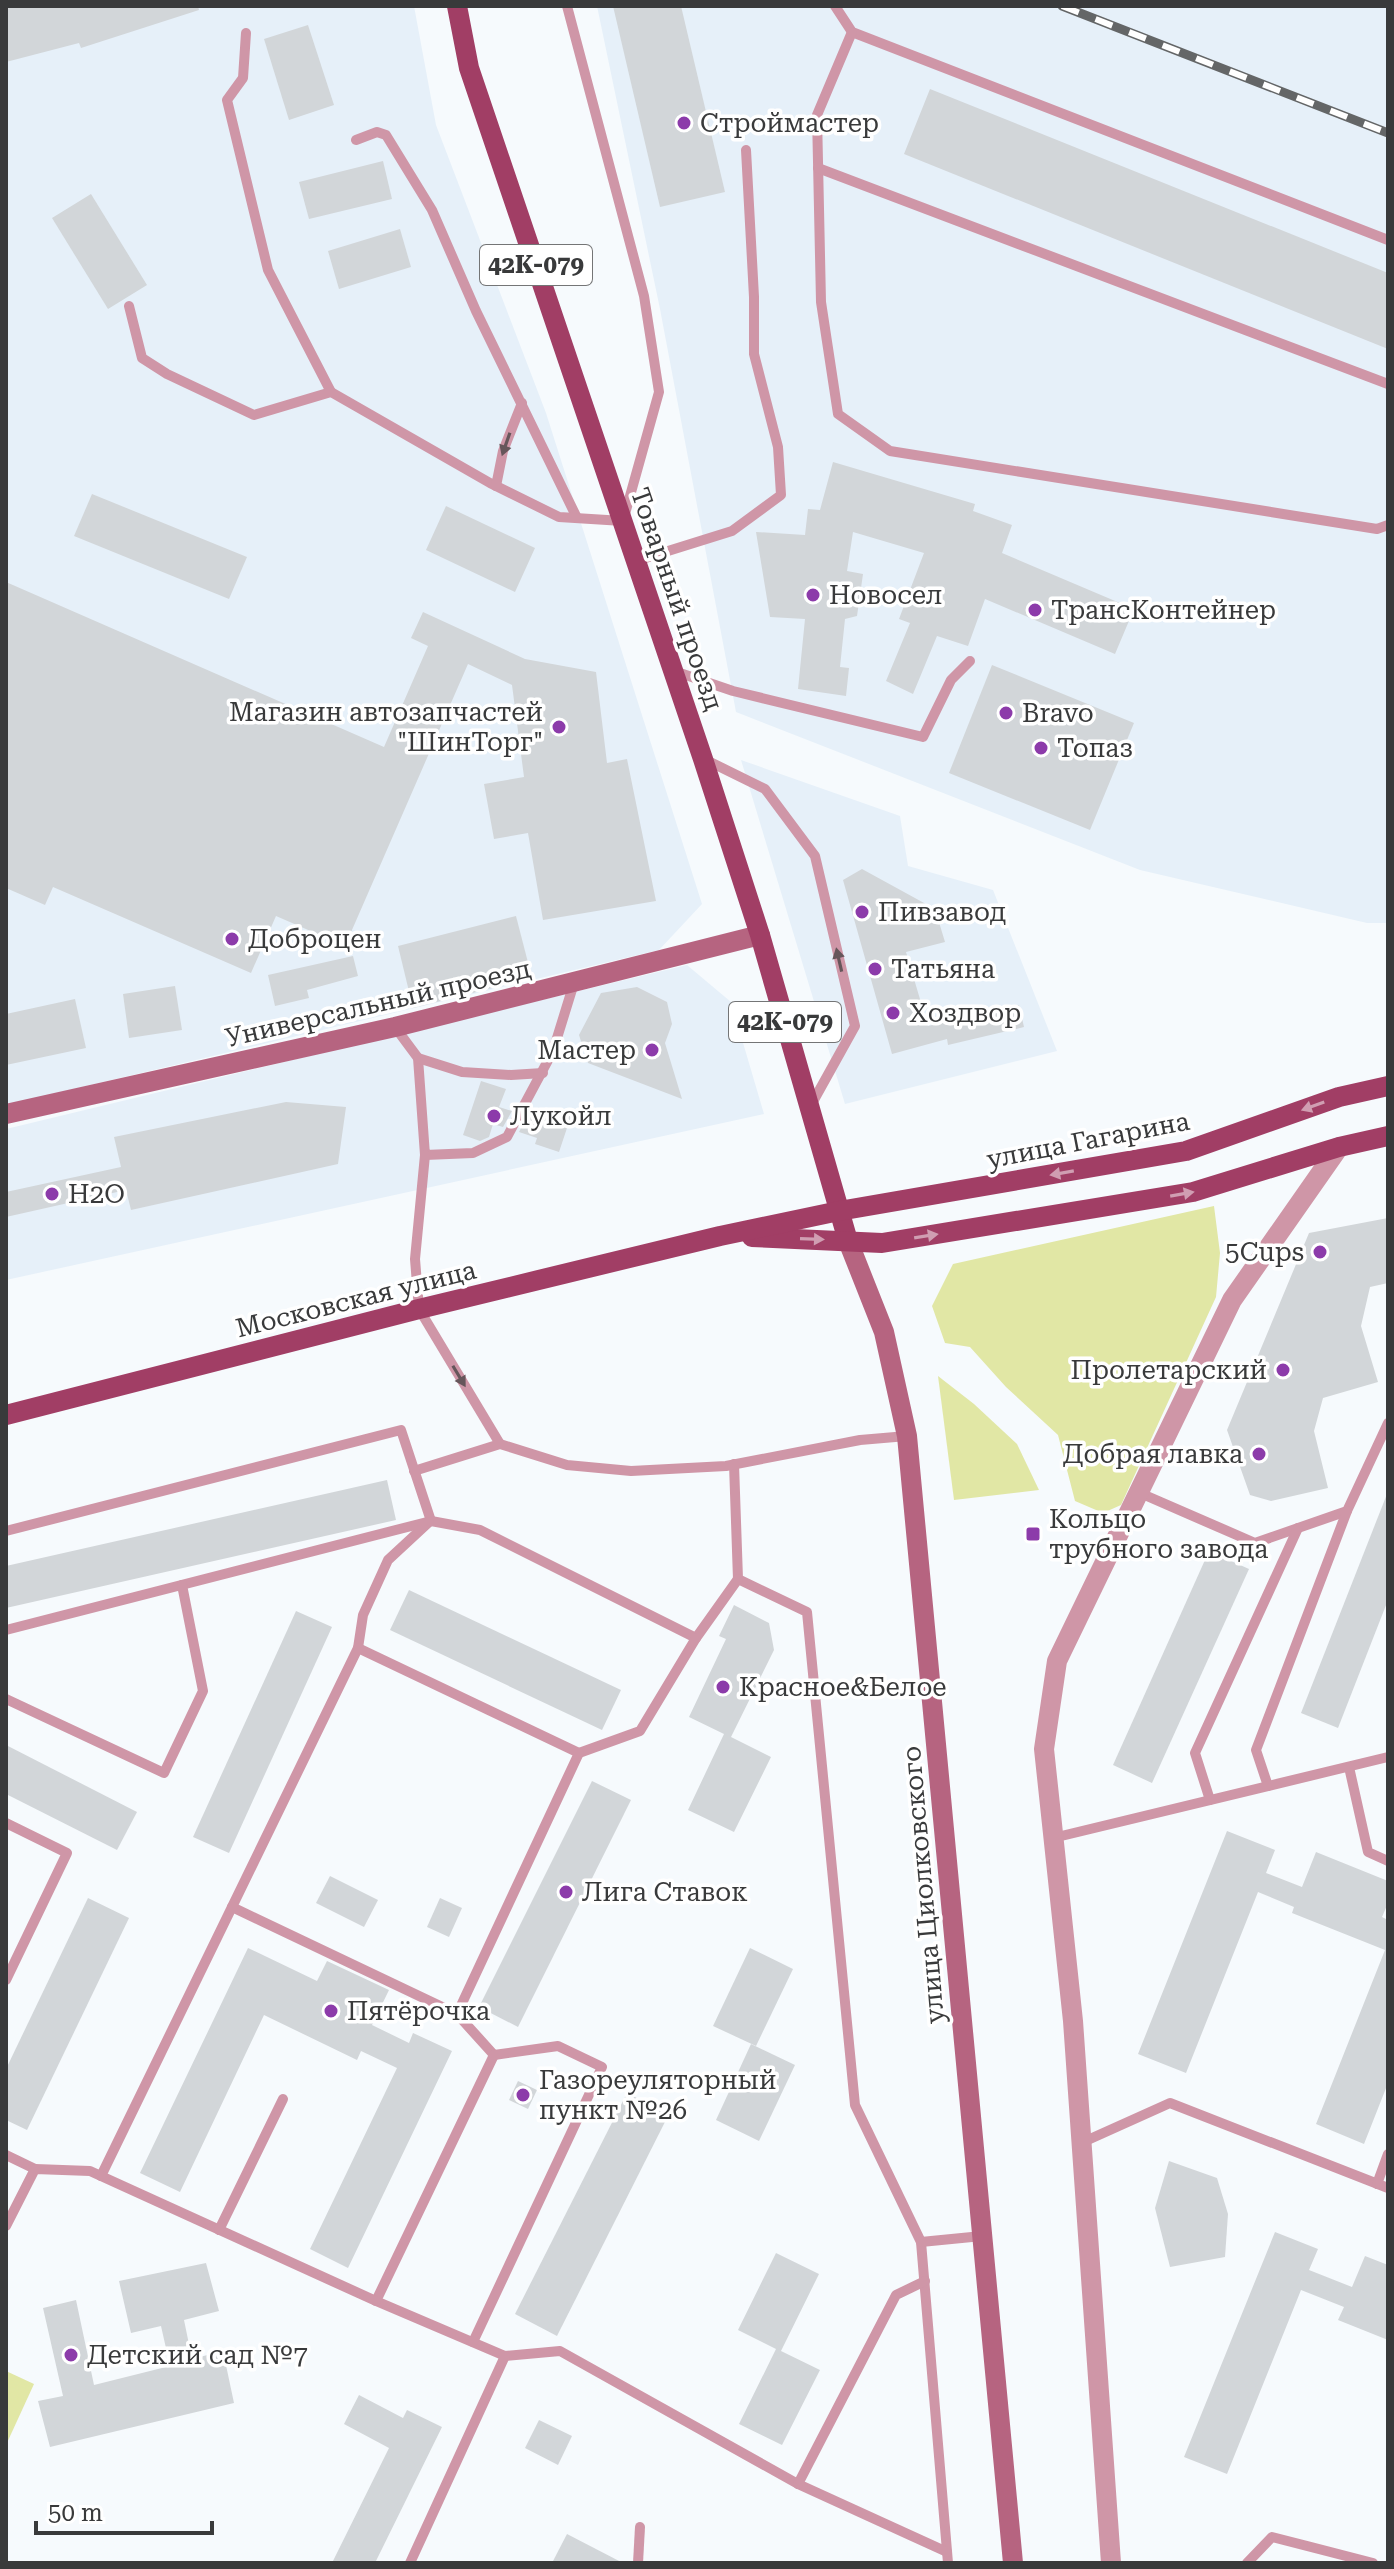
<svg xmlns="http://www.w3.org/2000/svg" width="1394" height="2569" font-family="'Roboto Serif',serif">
<rect width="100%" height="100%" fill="#f6fafd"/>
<g fill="#e6f0f9">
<path d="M 6,6 L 414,6 L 436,125 L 546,413 L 702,904 L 659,950 L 6,1105 Z"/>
<path d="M 597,6 L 1388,6 L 1388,923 L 1367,923 L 1140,870 L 736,712 L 660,309 Z"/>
<path d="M 741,760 L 900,816 L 908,866 L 993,890 L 1057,1051 L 845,1104 Z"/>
<path d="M 687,965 L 731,1002 L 764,1114 L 6,1280 L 6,1129 Z"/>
</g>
<g fill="#e1e7a5">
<path d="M 1214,1206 L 1220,1253 L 1216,1297 L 1121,1505 L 1103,1513 L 1075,1501 L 1058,1435 L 1006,1387 L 970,1347 L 945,1343 L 932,1306 L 953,1264 Z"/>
<path d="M 938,1376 L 974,1404 L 1017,1444 L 1039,1490 L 954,1500 Z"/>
<path d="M 6,2371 L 34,2384 L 6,2445 Z"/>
</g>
<g fill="#d2d6d9">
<path d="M 6,6 L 198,6 L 199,10 L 81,48 L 79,43 L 6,62 Z"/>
<path d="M 613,6 L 681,6 L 725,192 L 660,207 Z"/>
<path d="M 308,25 L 334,105 L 289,120 L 264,39 Z"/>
<path d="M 930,89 L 1388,273 L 1388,349 L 904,154 Z"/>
<path d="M 383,161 L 392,199 L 309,219 L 299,182 Z"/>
<path d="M 91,194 L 147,285 L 108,309 L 52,218 Z"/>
<path d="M 400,229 L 411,267 L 339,289 L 328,251 Z"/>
<path d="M 833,462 L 975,504 L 973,511 L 1012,525 L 1002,553 L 1134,609 L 1115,654 L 985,599 L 968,646 L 937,636 L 913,694 L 886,681 L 910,623 L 899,619 L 924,553 L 853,532 L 847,571 L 863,574 L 857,616 L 845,619 L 840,667 L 849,668 L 846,696 L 798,689 L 805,619 L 770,617 L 756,532 L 805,535 L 808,509 L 820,510 Z"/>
<path d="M 92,494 L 247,557 L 229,599 L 74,536 Z"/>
<path d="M 446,506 L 535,548 L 515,592 L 426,550 Z"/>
<path d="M 6,582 L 384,747 L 428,646 L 411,638 L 423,612 L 525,659 L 596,672 L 607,763 L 627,759 L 656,901 L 543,920 L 528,833 L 494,839 L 484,784 L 524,777 L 512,685 L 468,664 L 345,946 L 276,916 L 251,973 L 53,887 L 45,905 L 6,888 Z"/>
<path d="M 992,665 L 1134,723 L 1090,830 L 949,773 Z"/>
<path d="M 862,869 L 935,909 L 945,942 L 906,952 L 928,1026 L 1019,1005 L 1024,1027 L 948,1045 L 947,1039 L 892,1054 L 843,880 Z"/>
<path d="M 516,916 L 532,978 L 413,1008 L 398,946 Z"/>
<path d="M 353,956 L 358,976 L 307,990 L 309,998 L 275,1006 L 268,975 Z"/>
<path d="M 175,986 L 182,1030 L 129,1038 L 123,994 Z"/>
<path d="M 637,987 L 667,1002 L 672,1024 L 665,1043 L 682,1099 L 588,1063 L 579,1035 L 601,993 Z"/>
<path d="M 75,999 L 86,1048 L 6,1065 L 6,1014 Z"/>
<path d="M 481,1081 L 506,1089 L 499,1107 L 512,1111 L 503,1127 L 493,1124 L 489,1137 L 480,1141 L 463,1135 Z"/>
<path d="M 286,1102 L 346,1107 L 338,1164 L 131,1210 L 126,1190 L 6,1217 L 6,1192 L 121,1167 L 114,1137 Z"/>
<path d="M 547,1108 L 571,1116 L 559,1152 L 535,1144 L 537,1138 L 519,1132 L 527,1116 L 543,1122 Z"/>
<path d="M 1388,1218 L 1388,1283 L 1370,1287 L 1361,1326 L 1378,1382 L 1323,1398 L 1314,1431 L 1328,1488 L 1271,1501 L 1250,1495 L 1227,1430 L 1309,1233 Z"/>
<path d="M 387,1480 L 396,1520 L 6,1608 L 6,1566 Z"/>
<path d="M 1387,1494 L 1388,1600 L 1338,1728 L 1301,1713 Z"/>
<path d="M 1209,1551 L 1249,1569 L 1152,1783 L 1113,1765 Z"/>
<path d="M 409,1590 L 621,1690 L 602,1730 L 390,1630 Z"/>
<path d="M 734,1605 L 769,1623 L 774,1650 L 731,1737 L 771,1757 L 734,1832 L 688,1810 L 724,1734 L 689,1717 L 726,1639 L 719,1636 Z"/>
<path d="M 296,1611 L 332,1627 L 229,1853 L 193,1837 Z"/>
<path d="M 6,1745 L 137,1812 L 117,1850 L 6,1794 Z"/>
<path d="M 592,1781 L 631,1800 L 518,2027 L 479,2007 Z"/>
<path d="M 1227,1831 L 1275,1850 L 1266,1873 L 1302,1887 L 1316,1852 L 1388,1881 L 1388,1903 L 1382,1917 L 1388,1920 L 1388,2083 L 1364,2144 L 1316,2124 L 1385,1950 L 1292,1913 L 1294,1907 L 1258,1892 L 1186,2073 L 1138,2054 Z"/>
<path d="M 330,1876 L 378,1900 L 364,1927 L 316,1903 Z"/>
<path d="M 88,1898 L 129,1918 L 27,2130 L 6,2120 L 6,2069 Z"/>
<path d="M 440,1898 L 462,1908 L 449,1937 L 427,1927 Z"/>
<path d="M 248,1948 L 317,1981 L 327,1961 L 389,1990 L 372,2025 L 409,2043 L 413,2033 L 452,2051 L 348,2268 L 310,2249 L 397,2068 L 361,2051 L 357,2060 L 264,2015 L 180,2192 L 140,2173 Z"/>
<path d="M 750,1948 L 793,1969 L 756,2046 L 713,2026 Z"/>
<path d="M 751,2044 L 795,2065 L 759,2141 L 716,2120 Z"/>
<path d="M 518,2081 L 537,2090 L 528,2109 L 509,2100 Z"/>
<path d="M 627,2093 L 669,2114 L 557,2336 L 515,2314 Z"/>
<path d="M 1169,2161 L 1217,2178 L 1228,2214 L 1225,2257 L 1170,2267 L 1155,2208 Z"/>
<path d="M 1275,2232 L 1318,2249 L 1309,2270 L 1352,2287 L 1365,2256 L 1388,2265 L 1388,2340 L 1338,2320 L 1344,2307 L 1301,2290 L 1227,2474 L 1184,2457 Z"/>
<path d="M 776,2253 L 819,2274 L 781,2351 L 820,2370 L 782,2445 L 739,2424 L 776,2349 L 738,2330 Z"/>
<path d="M 206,2263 L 219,2311 L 184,2320 L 192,2359 L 223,2351 L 234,2403 L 50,2447 L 38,2401 L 63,2396 L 43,2308 L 76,2300 L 94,2385 L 170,2366 L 161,2326 L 131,2333 L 119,2281 Z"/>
<path d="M 359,2395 L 403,2418 L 407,2410 L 442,2427 L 375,2563 L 332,2563 L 389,2448 L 344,2424 Z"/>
<path d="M 539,2420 L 572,2436 L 558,2465 L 525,2448 Z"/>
<path d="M 567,2534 L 623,2563 L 552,2563 Z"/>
</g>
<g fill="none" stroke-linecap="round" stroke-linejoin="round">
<g stroke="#cf96a7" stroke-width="10">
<path d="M 835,6 L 852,32 L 1388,240"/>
<path d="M 852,32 L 817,115 L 821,302 L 838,414 L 890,451 L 1377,529 L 1388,525"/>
<path d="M 246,33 L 243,78 L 227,100 L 268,270 L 331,392"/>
<path d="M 356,140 L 377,132 L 386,135 L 432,210 L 476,311 L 577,518"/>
<path d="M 818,168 L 1388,384"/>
<path d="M 129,306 L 142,358 L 167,374 L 254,415 L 331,392 L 490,483 L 559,517 L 623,521 L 659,392 L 644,296 L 567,6"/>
<path d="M 496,486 L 503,451 L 522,403"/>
<path d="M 636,561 L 732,531 L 781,495 L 778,447 L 754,354 L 754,297 L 746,150"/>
<path d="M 674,671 L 733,691 L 923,737 L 951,680 L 970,661"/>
<path d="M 706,760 L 765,789 L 815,856 L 855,1026 L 810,1107"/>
<path d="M 395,1027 L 418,1058 L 425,1155 L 473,1153 L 507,1137 L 553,1051 L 574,983"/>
<path d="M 418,1058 L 462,1072 L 511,1075 L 543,1073"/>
<path d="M 425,1155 L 415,1259 L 419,1309 L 500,1444"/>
<path d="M 734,1464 L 738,1579 L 807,1612 L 855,2105 L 921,2242 L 948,2563"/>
<path d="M 414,1471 L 500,1444 L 567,1465 L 631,1471 L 726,1466 L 860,1440 L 907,1436"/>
<path d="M 1140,1493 L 1255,1543 L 1347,1511 L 1388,1423"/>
<path d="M 6,1531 L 401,1430 L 431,1521"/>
<path d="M 6,1630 L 431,1521 L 480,1530 L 696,1638 L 738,1579"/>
<path d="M 358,1648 L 363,1615 L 388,1560 L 429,1522"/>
<path d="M 6,1699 L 164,1773 L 203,1691 L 182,1585"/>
<path d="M 579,1753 L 640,1731 L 696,1638"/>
<path d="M 1349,1767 L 1368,1852 L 1388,1861"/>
<path d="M 1268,1786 L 1256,1750 L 1347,1511"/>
<path d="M 1210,1800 L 1195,1753 L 1298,1528"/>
<path d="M 6,1823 L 67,1853 L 6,1980"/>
<path d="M 1053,1838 L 1388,1757"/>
<path d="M 232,1907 L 358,1648 L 579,1753 L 457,2014"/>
<path d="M 1081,2143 L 1170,2103 L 1388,2188"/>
<path d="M 6,2155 L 35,2169"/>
<path d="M 101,2176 L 232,1907 L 457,2014 L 494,2055 L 376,2301 L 505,2356 L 560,2351 L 798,2484 L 947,2552"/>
<path d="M 1377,2184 L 1388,2154"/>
<path d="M 6,2226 L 35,2169 L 90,2171 L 376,2301"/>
<path d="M 219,2230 L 283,2099"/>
<path d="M 921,2242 L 982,2236"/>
<path d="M 473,2342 L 602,2067 L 558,2046 L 494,2055"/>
<path d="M 798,2484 L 896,2295 L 925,2281"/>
<path d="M 410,2563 L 505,2356"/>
<path d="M 638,2563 L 640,2527"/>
<path d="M 1247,2563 L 1272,2537 L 1373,2563"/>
</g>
<path stroke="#cf96a7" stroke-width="20" d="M 1111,2563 L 1073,2021 L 1044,1749 L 1057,1661 L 1232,1300 L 1339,1147"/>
<g stroke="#b66480" stroke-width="20">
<path d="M 6,1114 L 395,1027 L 760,935"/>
<path d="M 848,1241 L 884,1332 L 907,1436 L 1013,2563"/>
</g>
<g stroke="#a13e65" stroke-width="20">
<path d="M 457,6 L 469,68 L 703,759 L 760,935 L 848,1241"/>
<path d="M 752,1237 L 882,1243 L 1193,1192 L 1339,1147 L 1388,1136"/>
<path d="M 6,1415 L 419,1309 L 720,1236 L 839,1211 L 1186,1151 L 1339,1097 L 1388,1086"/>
</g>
<defs>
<path id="rail" d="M 1062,6 L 1388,133"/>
</defs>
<use href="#rail" stroke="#646667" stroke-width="9"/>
<use href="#rail" stroke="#fff" stroke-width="6" stroke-dasharray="18" stroke-linecap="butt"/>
</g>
<defs><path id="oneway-solid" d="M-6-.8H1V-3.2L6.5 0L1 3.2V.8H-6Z" transform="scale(2)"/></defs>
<g fill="#66565b">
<use href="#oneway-solid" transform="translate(506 444) rotate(109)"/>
<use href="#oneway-solid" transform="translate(839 960) rotate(-103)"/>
<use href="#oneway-solid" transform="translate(459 1376) rotate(59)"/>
</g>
<g fill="#d09eb2">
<use href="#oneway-solid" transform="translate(1313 1106) rotate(160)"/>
<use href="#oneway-solid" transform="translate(1062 1173) rotate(170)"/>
<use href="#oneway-solid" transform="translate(1182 1194) rotate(-10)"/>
<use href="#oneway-solid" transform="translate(926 1236) rotate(-9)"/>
<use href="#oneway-solid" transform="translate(812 1239) rotate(2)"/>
</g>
<g fill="#8c3baa" stroke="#fff" stroke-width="3">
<circle cx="684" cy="123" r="8"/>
<circle cx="813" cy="595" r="8"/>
<circle cx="1035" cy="610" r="8"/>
<circle cx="1006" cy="713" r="8"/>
<circle cx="559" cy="727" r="8"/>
<circle cx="1041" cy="748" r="8"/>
<circle cx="862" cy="912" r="8"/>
<circle cx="232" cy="939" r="8"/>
<circle cx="875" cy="969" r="8"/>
<circle cx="893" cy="1013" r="8"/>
<circle cx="652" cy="1050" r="8"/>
<circle cx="494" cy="1116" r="8"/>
<circle cx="52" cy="1194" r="8"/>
<circle cx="1320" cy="1252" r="8"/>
<circle cx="1283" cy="1370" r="8"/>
<circle cx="1259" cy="1454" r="8"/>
<rect x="1025" y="1526" width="16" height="16" rx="4"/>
<circle cx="723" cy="1687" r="8"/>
<circle cx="566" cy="1892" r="8"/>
<circle cx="331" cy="2011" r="8"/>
<circle cx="523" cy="2095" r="8"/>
<circle cx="71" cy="2355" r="8"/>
</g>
<g text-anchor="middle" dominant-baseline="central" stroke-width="7" stroke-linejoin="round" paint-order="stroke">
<g fill="#fff" stroke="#747576" stroke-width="2">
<rect x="480" y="245" width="112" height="40" rx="6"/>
<rect x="729" y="1002" width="112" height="40" rx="6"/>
</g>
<g font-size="24" font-weight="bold" fill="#393a3b">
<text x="536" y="265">42К-079</text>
<text x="785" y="1022">42К-079</text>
</g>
<g font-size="26" fill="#393a3b" stroke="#fff" text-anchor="start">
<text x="700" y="123">Строймастер</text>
<text x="829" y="595">Новосел</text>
<text x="1051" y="610">ТрансКонтейнер</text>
<text x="543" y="712" text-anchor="end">Магазин автозапчастей<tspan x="543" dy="30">"ШинТорг"</tspan></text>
<text x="1022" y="713">Bravo</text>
<text x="1057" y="748">Топаз</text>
<text x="878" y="912">Пивзавод</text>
<text x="248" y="939">Доброцен</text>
<text x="891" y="969">Татьяна</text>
<text x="909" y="1013">Хоздвор</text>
<text x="636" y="1050" text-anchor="end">Мастер</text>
<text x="510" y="1116">Лукойл</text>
<text x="68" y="1194">Н2О</text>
<text x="1304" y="1252" text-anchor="end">5Cups</text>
<text x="1267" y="1370" text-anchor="end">Пролетарский</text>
<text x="1243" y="1454" text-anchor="end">Добрая лавка</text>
<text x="1049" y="1519">Кольцо<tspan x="1049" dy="30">трубного завода</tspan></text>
<text x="739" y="1687">Красное&amp;Белое</text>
<text x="582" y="1892">Лига Ставок</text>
<text x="347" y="2011">Пятёрочка</text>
<text x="539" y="2080">Газореуляторный<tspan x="539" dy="30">пункт №26</tspan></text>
<text x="87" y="2355">Детский сад №7</text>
</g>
<g font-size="26" fill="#393a3b" stroke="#fff">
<text transform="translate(677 599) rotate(71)">Товарный проезд</text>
<text transform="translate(378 1003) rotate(-13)">Универсальный проезд</text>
<text transform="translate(1088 1140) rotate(-11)">улица Гагарина</text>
<text transform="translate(356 1299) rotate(-14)">Московская улица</text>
<text transform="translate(923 1885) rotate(-95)">улица Циолковского</text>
</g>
</g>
<rect width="1394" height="2569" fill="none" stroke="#393a3b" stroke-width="16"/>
<path d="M36 2521v12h176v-12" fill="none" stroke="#393a3b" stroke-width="4"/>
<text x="48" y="2521" font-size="24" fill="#393a3b" stroke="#ffffff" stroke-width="6" paint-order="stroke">50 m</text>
</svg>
